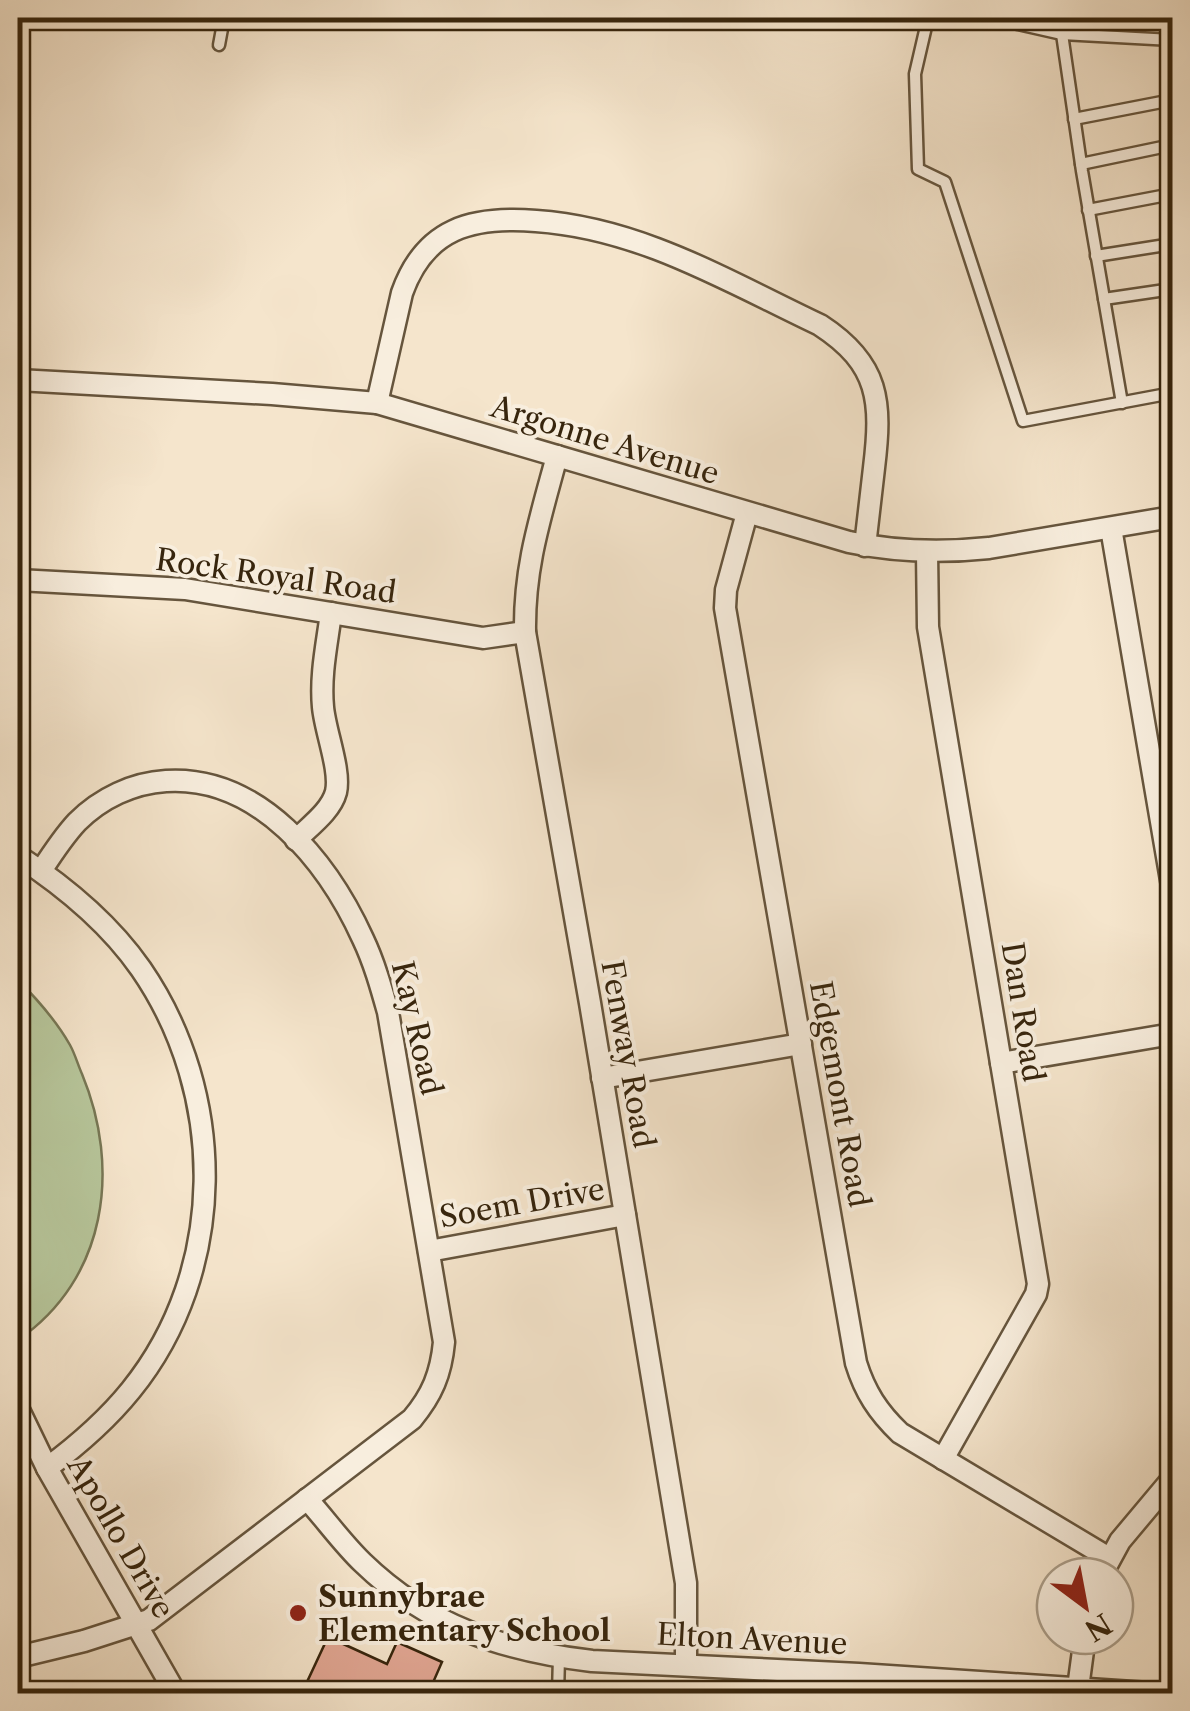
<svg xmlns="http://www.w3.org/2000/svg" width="1190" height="1711" font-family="'Libre Caslon Text',serif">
<rect width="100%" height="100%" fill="#f5e5cc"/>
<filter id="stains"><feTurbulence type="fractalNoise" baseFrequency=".002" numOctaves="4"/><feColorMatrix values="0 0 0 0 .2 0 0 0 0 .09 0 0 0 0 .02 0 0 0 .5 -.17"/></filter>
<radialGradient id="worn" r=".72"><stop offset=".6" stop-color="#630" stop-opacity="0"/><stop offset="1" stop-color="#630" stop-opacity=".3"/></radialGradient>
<path fill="#b7c69b" stroke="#777654" stroke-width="2.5" d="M 18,980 C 37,999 57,1022 70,1045 C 75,1054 78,1065 82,1074 C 121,1168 107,1279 18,1340 Z"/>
<path fill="#e1a693" stroke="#37250d" stroke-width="2.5" d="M 328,1637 L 387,1664 L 397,1642 L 442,1662 L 428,1694 L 333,1694 L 307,1682 Z"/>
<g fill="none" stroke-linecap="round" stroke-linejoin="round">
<defs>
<g id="lane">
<path d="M 928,18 L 915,74 L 918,169 L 945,182 L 1023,421 L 1172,393"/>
<path d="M 991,18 L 1062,34 L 1172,40"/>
<path d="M 1062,34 L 1082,171 L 1122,403"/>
<path d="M 219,45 L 224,18"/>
<path d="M 1074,119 L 1172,100"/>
<path d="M 1081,164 L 1172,145"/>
<path d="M 1088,210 L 1172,194"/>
<path d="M 1096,256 L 1172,244"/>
<path d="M 1104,299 L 1172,289"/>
<path d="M 558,1694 L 559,1657"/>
</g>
<g id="street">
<path d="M 18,380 L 272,394 L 377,403 L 849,542 C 896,552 941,553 989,548 L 1172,517"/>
<path d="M 377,403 L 402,293 C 425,228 472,216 536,221 C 640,228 727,281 820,325 C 880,364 882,402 874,468 C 871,494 868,520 865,546"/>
<path d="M 557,456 C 540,519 524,567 525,632 L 590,1003 L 686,1583 L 686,1665"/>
<path d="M 747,513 L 726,590 L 725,608 L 856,1363 C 865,1392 878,1412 900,1433 L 1109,1558"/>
<path d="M 1111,528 L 1172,886"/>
<path d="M 927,552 L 928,627 L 1038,1284 L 1036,1294 L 943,1459"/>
<path d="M 18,580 L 185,589 L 483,638 L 525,632"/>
<path d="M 296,840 C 310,826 331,811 336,792 C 341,770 325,731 323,707 C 320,675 327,644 331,613"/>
<path d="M 18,856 C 64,886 109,923 141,969 C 227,1094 228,1270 131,1390 C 106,1421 78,1445 47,1468"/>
<path d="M 1001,1063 L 1172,1034"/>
<path d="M 602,1078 L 801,1044"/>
<path d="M 429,1251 L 625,1215"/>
<path d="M 18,1408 L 47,1468 L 176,1694"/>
<path d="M 307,1499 C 326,1520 343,1544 363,1563 C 428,1626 504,1651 592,1661 L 859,1674 L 1164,1694"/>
<path d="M 1101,1576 L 1120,1541 L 1172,1479"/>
<path d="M 18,1657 L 84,1641 L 149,1620 L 412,1419 C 432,1395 441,1374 444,1342 L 388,1012 C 381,987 374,962 363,939 C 328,862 259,775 166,781 C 133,783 101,798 77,822 C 63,837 52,854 41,871"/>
<path d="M 1078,1688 L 1085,1636"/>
</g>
</defs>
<use href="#lane" stroke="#66553d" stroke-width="15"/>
<use href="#street" stroke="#66553d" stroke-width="25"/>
<use href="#lane" stroke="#f8eede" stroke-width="10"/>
<use href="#street" stroke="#f8eede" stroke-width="20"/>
</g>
<circle fill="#8f2418" stroke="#f8eede" stroke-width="4" cx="298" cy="1613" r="10"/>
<g text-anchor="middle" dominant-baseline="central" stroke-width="8" stroke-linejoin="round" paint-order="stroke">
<g font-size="30" fill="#37250d" stroke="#f8eede">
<text transform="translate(605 440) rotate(17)">Argonne Avenue</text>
<text transform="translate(276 576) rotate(8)">Rock Royal Road</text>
<text transform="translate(1023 1012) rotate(81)">Dan Road</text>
<text transform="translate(417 1028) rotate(77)">Kay Road</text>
<text transform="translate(628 1054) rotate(80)">Fenway Road</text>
<text transform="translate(840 1094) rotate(80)">Edgemont Road</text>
<text transform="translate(522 1203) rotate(-10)">Soem Drive</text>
<text transform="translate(121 1537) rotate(60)">Apollo Drive</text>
<text transform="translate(752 1639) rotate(3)">Elton Avenue</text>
</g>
<g font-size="30" font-weight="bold" fill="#37250d" stroke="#f8eede" text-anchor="start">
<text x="318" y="1596">Sunnybrae<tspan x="318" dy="34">Elementary School</tspan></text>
</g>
</g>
<rect width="1190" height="1711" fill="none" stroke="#f5e5cc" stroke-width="60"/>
<rect x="20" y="20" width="1150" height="1671" fill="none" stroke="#37250d" stroke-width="5"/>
<rect x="30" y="30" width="1130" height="1651" fill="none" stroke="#37250d" stroke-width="2.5"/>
<g transform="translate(1085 1606) rotate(148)"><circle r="48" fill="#f8eede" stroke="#ab9e8a" stroke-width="2.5"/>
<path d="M0-8L18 38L0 25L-18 38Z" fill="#8f2418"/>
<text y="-15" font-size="28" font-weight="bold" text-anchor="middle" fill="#37250d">N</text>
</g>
<rect width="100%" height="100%" filter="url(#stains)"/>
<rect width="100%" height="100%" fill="url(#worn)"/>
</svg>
